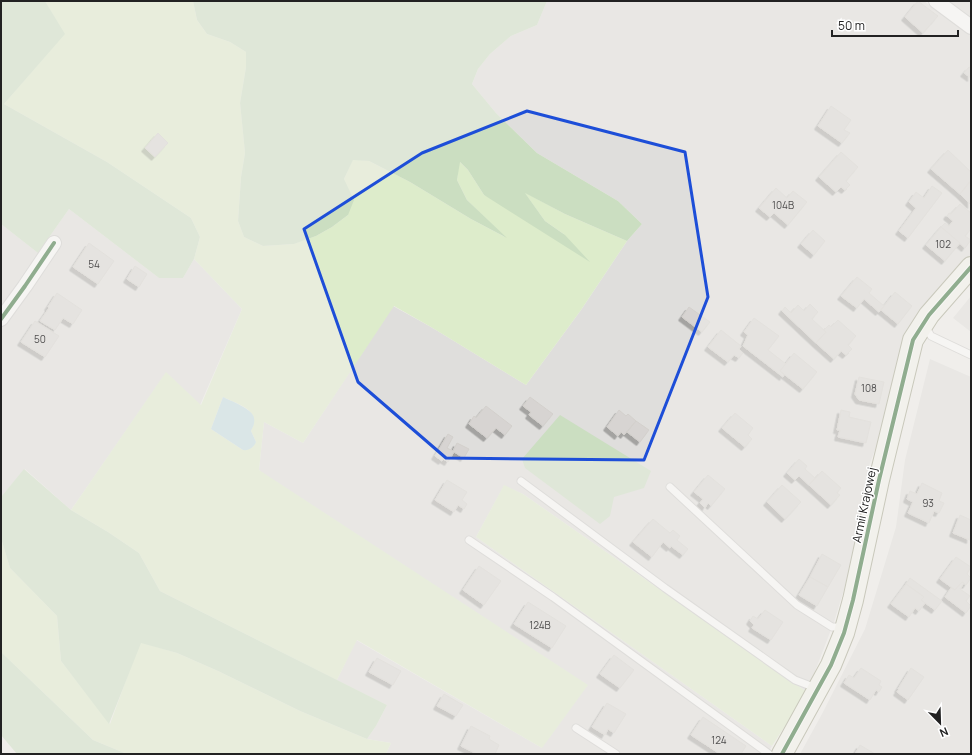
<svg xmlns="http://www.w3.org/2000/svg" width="972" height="755" font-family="Manrope,sans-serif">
<defs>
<filter id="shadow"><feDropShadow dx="-3.5" dy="3.5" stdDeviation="0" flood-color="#0004"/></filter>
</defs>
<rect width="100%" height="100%" fill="#f0eeeb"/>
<g fill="#dfdedc">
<path d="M 547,1 L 924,1 L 971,36 L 971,256 L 903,337 L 883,427 L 869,466 L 857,547 L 834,622 L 807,692 L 523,494 L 504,486 L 476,537 L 772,746 L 767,754 L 386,754 L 391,743 L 367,739 L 376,726 L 387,705 L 337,680 L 356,640 L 542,748 L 259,470 L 264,422 L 303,443 L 393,306 L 431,327 L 526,385 L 581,310 L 627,241 L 642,224 L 618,201 L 537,153 L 496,113 L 472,84 L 478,69 L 490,54 L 511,36 L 537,25 Z"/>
<path d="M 946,1 L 971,1 L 971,19 Z"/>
<path d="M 69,209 L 159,278 L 183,278 L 194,259 L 242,309 L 200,405 L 166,373 L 71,510 L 25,469 L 1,497 L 1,224 L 38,253 Z"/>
<path d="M 971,296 L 971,332 L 953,318 Z"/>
<path d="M 930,359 L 971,377 L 971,754 L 800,754 L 822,714 L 865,629 L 896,527 L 905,460 Z"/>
</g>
<g fill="#ddeccb" fill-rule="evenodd">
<path d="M 45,1 L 193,1 L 197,20 L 207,34 L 230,42 L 246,52 L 246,67 L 240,103 L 245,153 L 241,177 L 238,221 L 244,237 L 263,246 L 293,244 L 316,236 L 332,227 L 348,215 L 344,179 L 353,159 L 369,161 L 410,182 L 471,219 L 505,237 L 467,200 L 457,180 L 459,161 L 468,170 L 484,195 L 565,235 L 545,221 L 524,192 L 565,214 L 627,241 L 581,310 L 526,385 L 431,327 L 394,306 L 303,443 L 264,422 L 259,470 L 588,685 L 542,748 L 357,640 L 337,680 L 160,591 L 139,553 L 108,532 L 71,510 L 166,372 L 201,405 L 242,309 L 194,259 L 200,237 L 191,218 L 107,162 L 4,104 L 64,34 ZM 223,397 C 239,405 261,409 251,431 L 256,442 L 246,450 L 243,450 L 211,429 Z"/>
<path d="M 504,485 L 523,494 L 807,692 L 772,746 L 476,537 Z"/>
<path d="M 1,538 L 10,568 L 57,616 L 61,661 L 110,724 L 140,642 L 177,653 L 218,671 L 300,711 L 367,739 L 391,743 L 386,754 L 127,754 L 93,740 L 1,652 Z"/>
</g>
<g fill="#cbdec1">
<path d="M 1,1 L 45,1 L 65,34 L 4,104 L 107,162 L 191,218 L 200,237 L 194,259 L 183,278 L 159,278 L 69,209 L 38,253 L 1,224 Z"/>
<path d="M 193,1 L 547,1 L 537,25 L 511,36 L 490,54 L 478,69 L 472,84 L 496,113 L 537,153 L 618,201 L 642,224 L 627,241 L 565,214 L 525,193 L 545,221 L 565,235 L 590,262 L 484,195 L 468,170 L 460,162 L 457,180 L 467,200 L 507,238 L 471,219 L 410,182 L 369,161 L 353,160 L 344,179 L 354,200 L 348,215 L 332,227 L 316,236 L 294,244 L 263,246 L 244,237 L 238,221 L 241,177 L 245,153 L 240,103 L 246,67 L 246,52 L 230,42 L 207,34 L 197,20 Z"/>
<path d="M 560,415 L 651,471 L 644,488 L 614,497 L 610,516 L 600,524 L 525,468 L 522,459 Z"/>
<path d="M 24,469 L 71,510 L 108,532 L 139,553 L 160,591 L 387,705 L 376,726 L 367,739 L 300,711 L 218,671 L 177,653 L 141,643 L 109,724 L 61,661 L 57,616 L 10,568 L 1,538 L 1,497 Z"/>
<path d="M 1,652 L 93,740 L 127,754 L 17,754 L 1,735 Z"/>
</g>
<path fill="#bfdbe3" d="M 223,397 C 231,401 253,409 254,418 C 255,423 253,427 251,431 L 256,442 C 254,447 249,451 243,450 L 211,429 Z"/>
<g fill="#d7d4d2" stroke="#d3d0cc" filter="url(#shadow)">
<path d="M 918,1 L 938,16 L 923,33 L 905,17 Z"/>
<path d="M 969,67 L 971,68 L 971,78 L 964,73 Z"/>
<path d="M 831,106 L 851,120 L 844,130 L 850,133 L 842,143 L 818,126 Z"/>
<path d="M 158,133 L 168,143 L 155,157 L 145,148 Z"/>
<path d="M 948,150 L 971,172 L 971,180 L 960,194 L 931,169 Z"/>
<path d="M 841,152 L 858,167 L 846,181 L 850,185 L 845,190 L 841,187 L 836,192 L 819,177 Z"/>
<path d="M 970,182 L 971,183 L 971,205 L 960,194 Z"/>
<path d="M 932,186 L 942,193 L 908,238 L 899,231 L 916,208 L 909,202 L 916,192 L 924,198 Z"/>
<path d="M 776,188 L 787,198 L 793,191 L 807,202 L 788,225 L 774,213 L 770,217 L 759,208 Z"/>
<path d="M 960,204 L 971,213 L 971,229 L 965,236 L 971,240 L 965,248 L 941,227 L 945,223 L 949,226 L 953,221 L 947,216 L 949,213 L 951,214 Z"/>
<path d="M 941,227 L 960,243 L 945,261 L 926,245 Z"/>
<path d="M 813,230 L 825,241 L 814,255 L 801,244 Z"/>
<path d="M 89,243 L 114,261 L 98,284 L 73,267 Z"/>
<path d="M 135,266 L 147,274 L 139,287 L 127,279 Z"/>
<path d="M 857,277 L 872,289 L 869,293 L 884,306 L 879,312 L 864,299 L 857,308 L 841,296 Z"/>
<path d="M 895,292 L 912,306 L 898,324 L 881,310 Z"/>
<path d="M 57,293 L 82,310 L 73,324 L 63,318 L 55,330 L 40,321 L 49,308 L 48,307 Z"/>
<path d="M 810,304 L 818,312 L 812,319 L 826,332 L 816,343 L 782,311 L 785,307 L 791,313 L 798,305 L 804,311 Z"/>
<path d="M 689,307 L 710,322 L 702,332 L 682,317 Z"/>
<path d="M 754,318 L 779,336 L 768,350 L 786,364 L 780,371 L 784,375 L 783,377 L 743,346 L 748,335 L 744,332 Z"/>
<path d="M 838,320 L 856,336 L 848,345 L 852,349 L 846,355 L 841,351 L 834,359 L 816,343 L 826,332 L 824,330 L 829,325 L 831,327 Z"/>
<path d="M 35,321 L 59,336 L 45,357 L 21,342 Z"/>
<path d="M 721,330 L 741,346 L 739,349 L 743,353 L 739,358 L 734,355 L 728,362 L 708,347 Z"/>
<path d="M 794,353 L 817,372 L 803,389 L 780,371 Z"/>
<path d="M 859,377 L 884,382 L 879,404 L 859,400 L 855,394 Z"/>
<path d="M 530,397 L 553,414 L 543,426 L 529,415 L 531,412 L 523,406 Z"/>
<path d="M 486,406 L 512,426 L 505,435 L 496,428 L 487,438 L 469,424 L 474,416 L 476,418 Z"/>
<path d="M 619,410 L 626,416 L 628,414 L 636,421 L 624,435 L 621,432 L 618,436 L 607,427 Z"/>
<path d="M 841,410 L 850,412 L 849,417 L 871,422 L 866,443 L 838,437 L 840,430 L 837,430 Z"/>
<path d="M 735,413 L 753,428 L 748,435 L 752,439 L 745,447 L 722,428 Z"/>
<path d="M 636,421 L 649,430 L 640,442 L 627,432 Z"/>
<path d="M 448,434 L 453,437 L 447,448 L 453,451 L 457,443 L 469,449 L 464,458 L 454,452 L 448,462 L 443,459 L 442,461 L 435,456 Z"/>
<path d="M 799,459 L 807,466 L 805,469 L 815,478 L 809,485 L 799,476 L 795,480 L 787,473 Z"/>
<path d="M 822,471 L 841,488 L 837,493 L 840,495 L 831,505 L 809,485 Z"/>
<path d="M 708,475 L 725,489 L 711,506 L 708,503 L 705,508 L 700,503 L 703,499 L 694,492 Z"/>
<path d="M 447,480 L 467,492 L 462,500 L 467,504 L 464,509 L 458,505 L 454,512 L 435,500 Z"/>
<path d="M 922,483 L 942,493 L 939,501 L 944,503 L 939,513 L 934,511 L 929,523 L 908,513 L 913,502 L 907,499 L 910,491 L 917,494 Z"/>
<path d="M 782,485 L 801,502 L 785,519 L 767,502 Z"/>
<path d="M 960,515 L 971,520 L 970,540 L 953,533 Z"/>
<path d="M 653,519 L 670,533 L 673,530 L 680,536 L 677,540 L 688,549 L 683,555 L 671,546 L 670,548 L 663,542 L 652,557 L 633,542 Z"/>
<path d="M 822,554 L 841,565 L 828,587 L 810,577 Z"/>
<path d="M 956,557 L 971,567 L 967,574 L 971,578 L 966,585 L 962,582 L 955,590 L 940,579 Z"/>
<path d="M 479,566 L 501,581 L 484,605 L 463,590 Z"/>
<path d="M 810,577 L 828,587 L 817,606 L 799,595 Z"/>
<path d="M 910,578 L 942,601 L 935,610 L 921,600 L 924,597 L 906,584 Z"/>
<path d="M 962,582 L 964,583 L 960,589 L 970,596 L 966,601 L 971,606 L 966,613 L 945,597 L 951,588 L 955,590 Z"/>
<path d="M 906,584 L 924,597 L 921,600 L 925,603 L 919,611 L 915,608 L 909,617 L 891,604 Z"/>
<path d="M 528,602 L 566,626 L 552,648 L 514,624 Z"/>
<path d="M 765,610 L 783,622 L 771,640 L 752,628 L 754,625 L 750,621 L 753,616 L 758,619 Z"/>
<path d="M 614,655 L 634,670 L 620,688 L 600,674 Z"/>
<path d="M 377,658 L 401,671 L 393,685 L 369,672 Z"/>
<path d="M 861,668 L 881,681 L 879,685 L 882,687 L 879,692 L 876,690 L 870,700 L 844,683 L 849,675 L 854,678 Z"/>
<path d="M 911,668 L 924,677 L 908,700 L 897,692 L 899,689 L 898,689 Z"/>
<path d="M 444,694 L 463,705 L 456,716 L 437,706 Z"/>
<path d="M 607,703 L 626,714 L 614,733 L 608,729 L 605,735 L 592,727 Z"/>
<path d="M 703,717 L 746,746 L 741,754 L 720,754 L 691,735 Z"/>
<path d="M 471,726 L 490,736 L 489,739 L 499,745 L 495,754 L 477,754 L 461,746 Z"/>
<path d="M 860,745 L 875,754 L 855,754 Z"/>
</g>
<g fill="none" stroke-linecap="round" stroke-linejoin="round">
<defs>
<g id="lane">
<path d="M 925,326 L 931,336 L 971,355"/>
<path d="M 521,481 L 665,588 L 795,680 L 816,688"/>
<path d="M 670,487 L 797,605 L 832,627 L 845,627"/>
<path d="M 469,540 L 553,597 L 769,754"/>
<path d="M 576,728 L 616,754"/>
</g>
<g id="street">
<path d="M 936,1 L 971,27"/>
<path d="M 1,319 L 25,286 L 54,243"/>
</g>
<path id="secondary" d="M 782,754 L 831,665 L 844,633 L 853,600 L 879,480 L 913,340 L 929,315 L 971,267"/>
</defs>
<use href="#lane" stroke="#c9c8c7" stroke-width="9"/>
<use href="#street" stroke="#c9c8c7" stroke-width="16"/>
<use href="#secondary" stroke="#999a82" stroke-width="22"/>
<use href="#lane" stroke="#fdfcfc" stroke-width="7"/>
<use href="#street" stroke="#fdfcfc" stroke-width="14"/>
<use href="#secondary" stroke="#f4f4ed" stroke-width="20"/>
<defs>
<g id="cycleway">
<path d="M 1,319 L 25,286 L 54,243"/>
<path d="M 782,754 L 831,665 L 844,633 L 853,600 L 879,480 L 913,340 L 929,315 L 971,267"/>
</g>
</defs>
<use href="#cycleway" stroke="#fff" stroke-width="6"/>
<use href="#cycleway" stroke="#1b5e20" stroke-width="4"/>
</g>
<path d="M0 0H972V755H0ZM 527,111 L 685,152 L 708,297 L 644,460 L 446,458 L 358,382 L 304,229 L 422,153 Z" fill="#f0eeeb" fill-opacity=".55" fill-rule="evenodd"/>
<path fill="none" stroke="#1d4ed8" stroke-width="3" stroke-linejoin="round" d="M 527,111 L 685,152 L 708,297 L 644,460 L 446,458 L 358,382 L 304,229 L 422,153 Z"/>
<g text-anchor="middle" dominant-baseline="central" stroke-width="3" stroke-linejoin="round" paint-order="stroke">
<g font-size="10" fill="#4f4e4e">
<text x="783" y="205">104B</text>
<text x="943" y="244">102</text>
<text x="94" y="264">54</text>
<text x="40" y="339">50</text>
<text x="869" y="388">108</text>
<text x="928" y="503">93</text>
<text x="540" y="625">124B</text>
<text x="719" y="740">124</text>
</g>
<g font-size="12" fill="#222" stroke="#fff">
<text transform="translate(864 505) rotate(-78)">Armii Krajowej</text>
</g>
</g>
<rect width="972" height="755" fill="none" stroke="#222222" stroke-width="4"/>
<g transform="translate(940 723) rotate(157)" stroke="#ffffff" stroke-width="3" paint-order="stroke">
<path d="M0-3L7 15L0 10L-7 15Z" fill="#222222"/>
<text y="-6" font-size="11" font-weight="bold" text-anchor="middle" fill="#222222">N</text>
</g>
<path d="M832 30v6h126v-6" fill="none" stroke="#222222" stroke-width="2"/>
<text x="838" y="30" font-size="12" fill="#222222" stroke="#ffffff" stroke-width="3" paint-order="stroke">50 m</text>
</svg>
